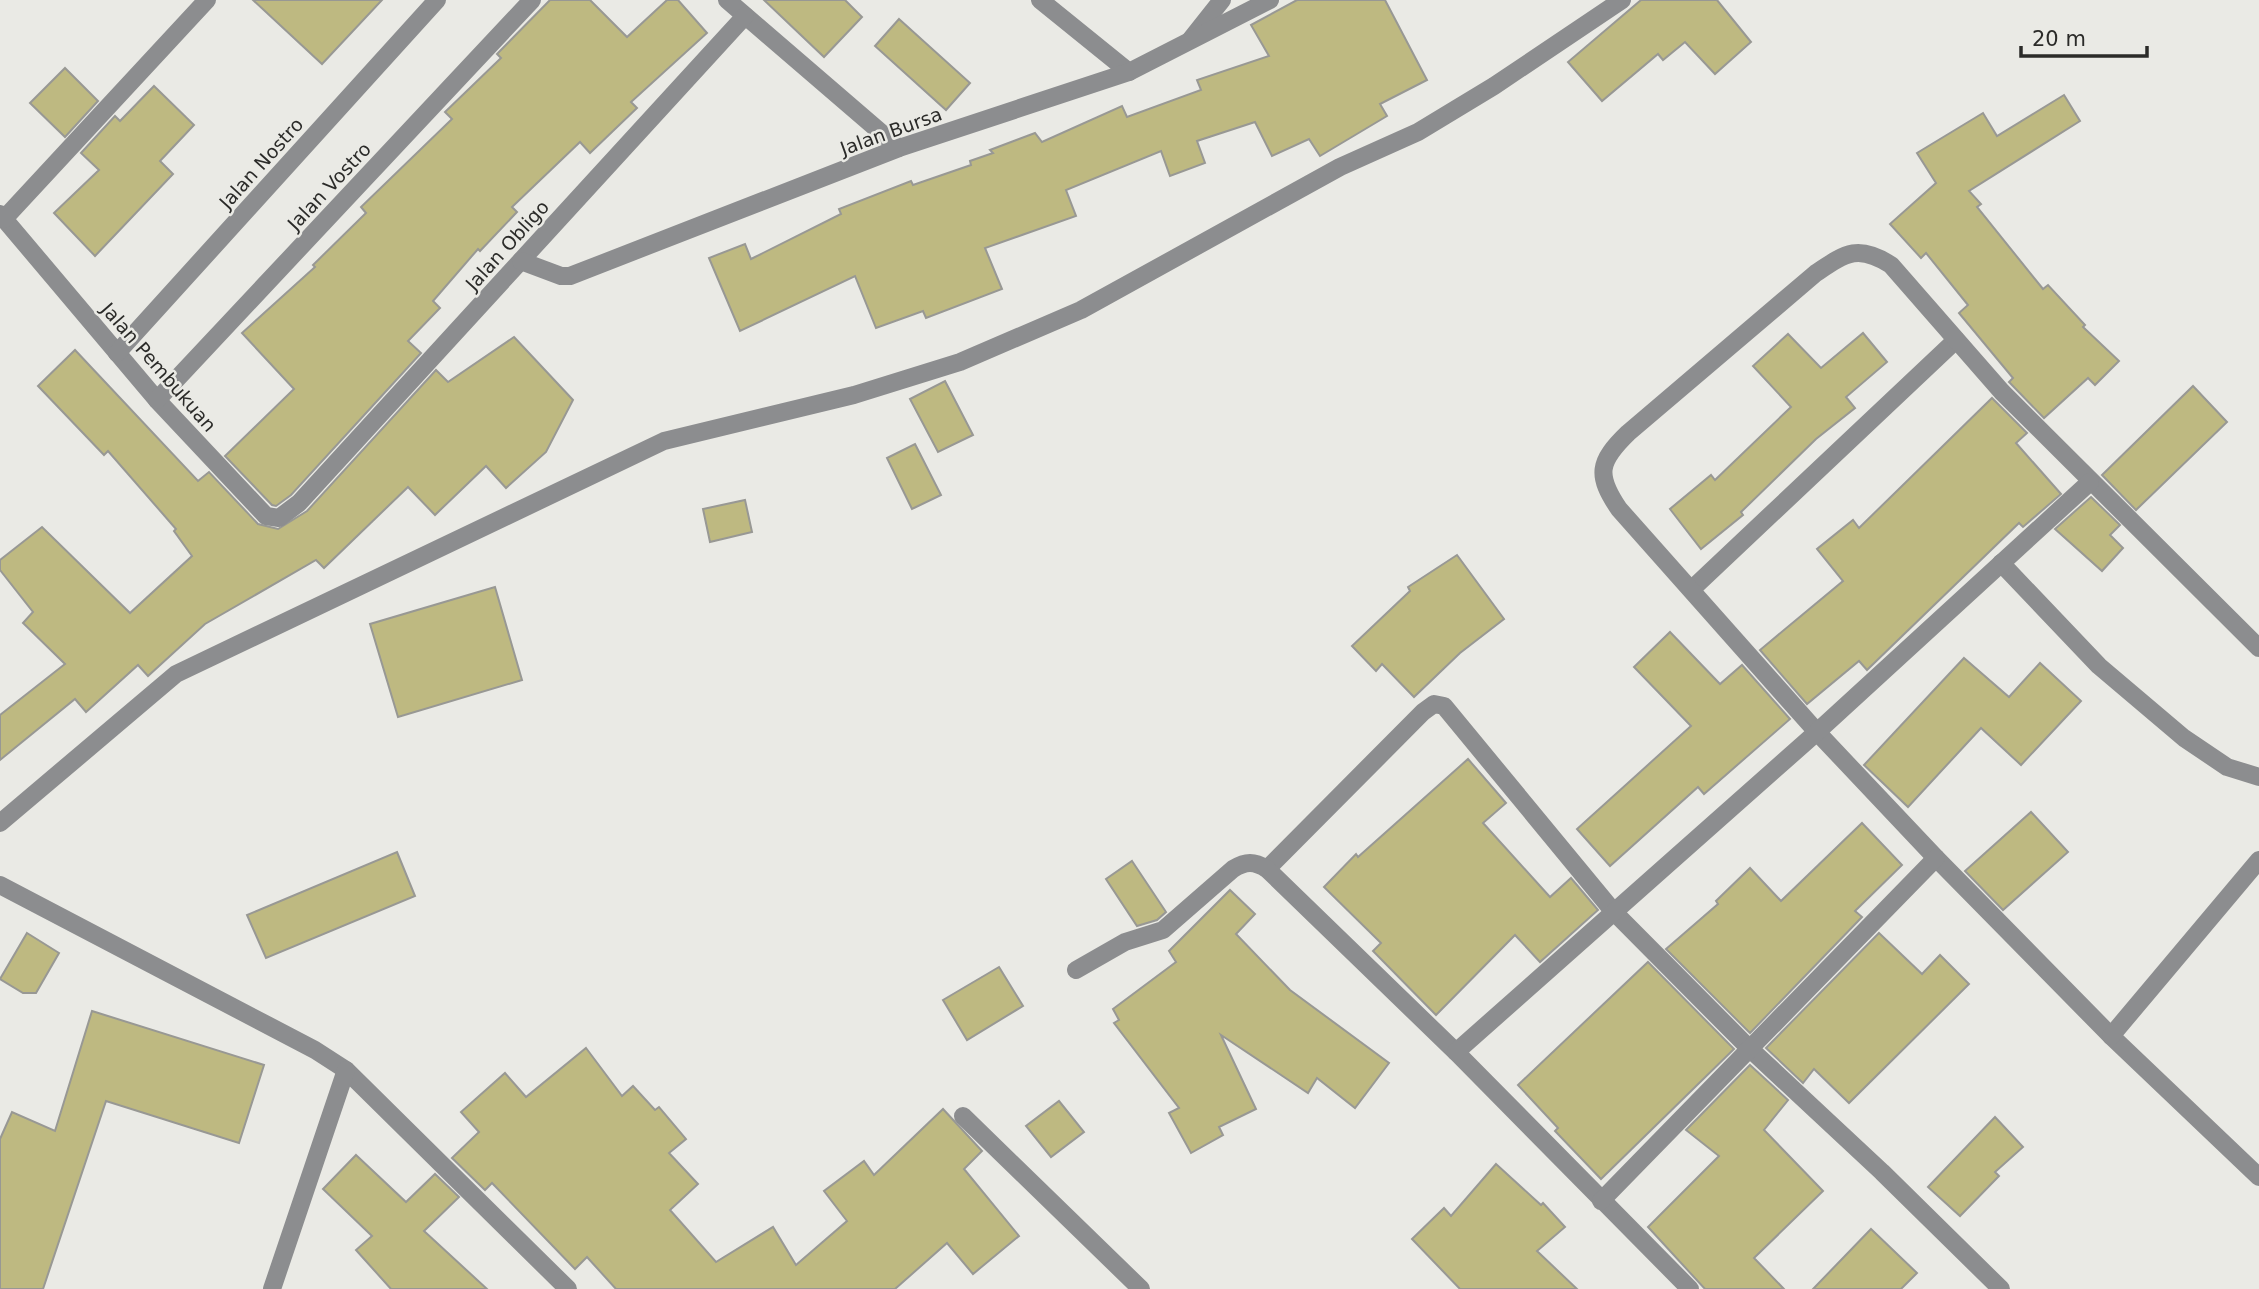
<svg xmlns="http://www.w3.org/2000/svg" width="2259" height="1289" font-family="'DejaVu Sans',sans-serif">
<rect width="100%" height="100%" fill="#eaeae5"/>
<g fill="#beb981" stroke="#989894" stroke-width="2">
<path d="M 253,0 L 382,0 L 322,64 Z"/>
<path d="M 550,0 L 590,0 L 627,37 L 667,0 L 678,0 L 707,33 L 631,102 L 637,108 L 590,153 L 580,142 L 512,207 L 517,212 L 480,251 L 478,249 L 433,301 L 440,308 L 408,341 L 421,353 L 291,495 L 276,506 L 272,505 L 225,456 L 294,389 L 242,333 L 315,267 L 313,265 L 366,213 L 361,207 L 452,119 L 445,112 L 501,58 L 497,54 Z"/>
<path d="M 764,0 L 845,0 L 862,17 L 824,57 Z"/>
<path d="M 1297,0 L 1385,0 L 1427,80 L 1380,104 L 1387,116 L 1320,156 L 1309,139 L 1272,156 L 1255,122 L 1197,141 L 1205,163 L 1170,176 L 1161,151 L 1066,190 L 1076,216 L 985,248 L 1002,289 L 926,318 L 923,311 L 876,328 L 855,276 L 740,331 L 709,258 L 745,244 L 751,259 L 841,214 L 839,209 L 911,181 L 913,185 L 971,165 L 970,161 L 993,153 L 990,150 L 1035,133 L 1042,142 L 1122,106 L 1127,117 L 1201,90 L 1197,80 L 1269,56 L 1251,25 Z"/>
<path d="M 1641,0 L 1717,0 L 1751,42 L 1715,74 L 1685,42 L 1663,60 L 1658,54 L 1602,101 L 1568,62 Z"/>
<path d="M 899,19 L 970,83 L 946,110 L 875,46 Z"/>
<path d="M 65,68 L 98,101 L 65,137 L 30,103 Z"/>
<path d="M 154,86 L 194,125 L 160,161 L 173,174 L 95,256 L 54,213 L 99,170 L 81,153 L 115,116 L 120,121 Z"/>
<path d="M 2064,95 L 2080,121 L 1969,191 L 1981,204 L 1977,207 L 2043,289 L 2048,285 L 2085,325 L 2083,327 L 2119,361 L 2095,385 L 2088,378 L 2044,418 L 2009,382 L 2013,378 L 1959,313 L 1968,305 L 1926,253 L 1921,258 L 1890,224 L 1936,183 L 1917,153 L 1983,113 L 1997,136 Z"/>
<path d="M 1863,333 L 1887,362 L 1846,397 L 1855,408 L 1816,439 L 1741,512 L 1743,515 L 1701,549 L 1670,509 L 1711,475 L 1715,480 L 1791,407 L 1753,366 L 1788,334 L 1821,368 Z"/>
<path d="M 514,337 L 573,400 L 546,452 L 506,488 L 486,466 L 435,515 L 408,487 L 324,568 L 316,560 L 205,624 L 148,676 L 138,665 L 86,712 L 75,699 L 0,760 L 0,715 L 65,664 L 23,623 L 33,612 L 0,570 L 0,560 L 42,527 L 130,613 L 192,556 L 174,531 L 176,529 L 108,451 L 104,455 L 38,386 L 75,350 L 198,481 L 209,472 L 258,524 L 278,529 L 307,511 L 436,370 L 448,382 Z"/>
<path d="M 945,381 L 973,435 L 938,452 L 910,399 Z"/>
<path d="M 2193,386 L 2227,422 L 2136,510 L 2102,475 Z"/>
<path d="M 1992,398 L 2027,433 L 2016,443 L 2061,494 L 2023,527 L 2019,523 L 1867,670 L 1859,661 L 1807,704 L 1760,650 L 1843,581 L 1817,549 L 1853,520 L 1859,528 Z"/>
<path d="M 915,444 L 941,495 L 912,509 L 887,458 Z"/>
<path d="M 2091,497 L 2120,525 L 2110,535 L 2123,548 L 2102,571 L 2055,529 Z"/>
<path d="M 745,500 L 752,532 L 710,542 L 703,509 Z"/>
<path d="M 1457,555 L 1504,619 L 1460,653 L 1414,697 L 1382,664 L 1376,671 L 1352,646 L 1410,591 L 1408,587 Z"/>
<path d="M 495,587 L 522,680 L 398,717 L 370,624 Z"/>
<path d="M 1670,632 L 1720,684 L 1742,665 L 1790,719 L 1704,794 L 1698,787 L 1610,866 L 1577,829 L 1691,726 L 1634,667 Z"/>
<path d="M 1964,658 L 2009,697 L 2040,663 L 2081,701 L 2021,765 L 1981,728 L 1908,807 L 1864,765 Z"/>
<path d="M 1468,759 L 1506,803 L 1483,823 L 1550,897 L 1571,878 L 1598,910 L 1540,962 L 1515,935 L 1436,1015 L 1373,951 L 1381,943 L 1324,887 L 1356,854 L 1358,857 Z"/>
<path d="M 2031,812 L 2068,852 L 2003,910 L 1965,871 Z"/>
<path d="M 1862,823 L 1902,865 L 1855,911 L 1862,917 L 1750,1033 L 1666,949 L 1718,904 L 1716,901 L 1750,868 L 1781,901 Z"/>
<path d="M 397,852 L 415,896 L 266,958 L 247,915 Z"/>
<path d="M 1132,861 L 1166,912 L 1157,920 L 1137,926 L 1106,879 Z"/>
<path d="M 1230,890 L 1255,914 L 1236,934 L 1290,990 L 1389,1063 L 1355,1108 L 1317,1078 L 1308,1093 L 1221,1035 L 1256,1109 L 1219,1127 L 1223,1135 L 1191,1153 L 1169,1113 L 1179,1108 L 1114,1023 L 1119,1020 L 1113,1009 L 1176,962 L 1169,951 Z"/>
<path d="M 27,933 L 59,953 L 36,993 L 23,993 L 0,979 Z"/>
<path d="M 1879,933 L 1922,974 L 1940,955 L 1969,984 L 1849,1103 L 1814,1069 L 1803,1083 L 1766,1048 Z"/>
<path d="M 1648,962 L 1734,1049 L 1601,1179 L 1555,1131 L 1558,1128 L 1518,1085 Z"/>
<path d="M 999,967 L 1023,1006 L 967,1040 L 943,1000 Z"/>
<path d="M 92,1011 L 264,1065 L 239,1143 L 106,1101 L 43,1289 L 0,1289 L 0,1139 L 12,1112 L 55,1131 Z"/>
<path d="M 586,1048 L 622,1096 L 633,1086 L 655,1110 L 659,1107 L 686,1139 L 669,1153 L 698,1184 L 670,1210 L 716,1262 L 773,1227 L 796,1265 L 847,1221 L 824,1191 L 864,1161 L 874,1175 L 943,1109 L 982,1151 L 964,1169 L 1019,1236 L 973,1274 L 947,1243 L 895,1289 L 616,1289 L 587,1257 L 575,1269 L 492,1183 L 485,1190 L 452,1158 L 479,1132 L 461,1112 L 505,1073 L 526,1097 Z"/>
<path d="M 1750,1065 L 1788,1100 L 1764,1130 L 1823,1191 L 1754,1258 L 1784,1289 L 1705,1289 L 1648,1227 L 1719,1156 L 1686,1130 Z"/>
<path d="M 1059,1101 L 1084,1132 L 1051,1157 L 1026,1126 Z"/>
<path d="M 1995,1117 L 2023,1147 L 1995,1172 L 1999,1176 L 1960,1216 L 1928,1187 Z"/>
<path d="M 356,1155 L 406,1202 L 435,1174 L 459,1197 L 424,1231 L 487,1289 L 391,1289 L 356,1250 L 372,1236 L 323,1189 Z"/>
<path d="M 1496,1164 L 1541,1205 L 1543,1203 L 1565,1227 L 1537,1251 L 1577,1289 L 1460,1289 L 1412,1239 L 1444,1208 L 1451,1216 Z"/>
<path d="M 1871,1229 L 1917,1273 L 1901,1289 L 1813,1289 Z"/>
</g>
<g fill="none" stroke-linecap="round" stroke-linejoin="round">
<g stroke="#8c8d8f" stroke-width="18">
<path d="M 727,0 L 899,148"/>
<path d="M 1040,0 L 1129,72"/>
<path d="M 1191,39 L 1222,0"/>
<path d="M 0,214 L 157,400 L 266,516 L 279,518 L 299,503 L 745,16"/>
<path d="M 4,219 L 207,0"/>
<path d="M 521,261 L 561,276 L 570,276 L 899,148 L 1129,72 L 1270,0"/>
<path d="M 117,353 L 437,0"/>
<path d="M 157,400 L 532,0"/>
<path d="M 2001,563 L 2099,666 L 2184,738 L 2227,767 L 2259,777"/>
<path d="M 1692,589 L 1956,340"/>
<path d="M 2259,648 L 2002,392 L 1891,265 C 1858,244 1846,253 1816,273 L 1628,433 C 1598,462 1596,475 1619,509 L 1817,732 L 1936,858 L 2111,1036 L 2259,1177"/>
<path d="M 0,823 L 176,674 L 664,441 L 854,395 L 960,362 L 1081,310 L 1340,167 L 1418,132 L 1494,86 L 1622,0"/>
<path d="M 1267,869 L 1423,712 L 1434,704 L 1444,706 L 1613,911 L 1749,1048 L 1882,1172 L 2001,1289"/>
<path d="M 0,885 L 315,1050 L 346,1070 L 568,1289"/>
<path d="M 1076,970 L 1125,942 L 1163,930 L 1233,869 C 1246,861 1254,861 1267,869 L 1456,1052 L 1690,1289"/>
<path d="M 2111,1036 L 2259,860"/>
<path d="M 1456,1052 L 1817,732 L 2090,482"/>
<path d="M 963,1116 L 1141,1289"/>
<path d="M 1601,1201 L 1936,858"/>
<path d="M 272,1289 L 346,1070"/>
</g>
</g>
<g text-anchor="middle" dominant-baseline="central" stroke-width="5" stroke-linejoin="round" paint-order="stroke">
<g font-size="19" fill="#2b2b29" stroke="#eaeae5">
<text transform="translate(891 131) rotate(-20)">Jalan Bursa</text>
<text transform="translate(261 163) rotate(-48)">Jalan Nostro</text>
<text transform="translate(329 186) rotate(-47)">Jalan Vostro</text>
<text transform="translate(507 245) rotate(-48)">Jalan Obligo</text>
<text transform="translate(159 367) rotate(49)">Jalan Pembukuan</text>
</g>
</g>
<path d="M2021 46v10h126v-10" fill="none" stroke="#2b2b29" stroke-width="3.5"/>
<text x="2032" y="46" font-size="21" fill="#2b2b29" stroke="#eaeae5" stroke-width="5" paint-order="stroke">20 m</text>
</svg>
